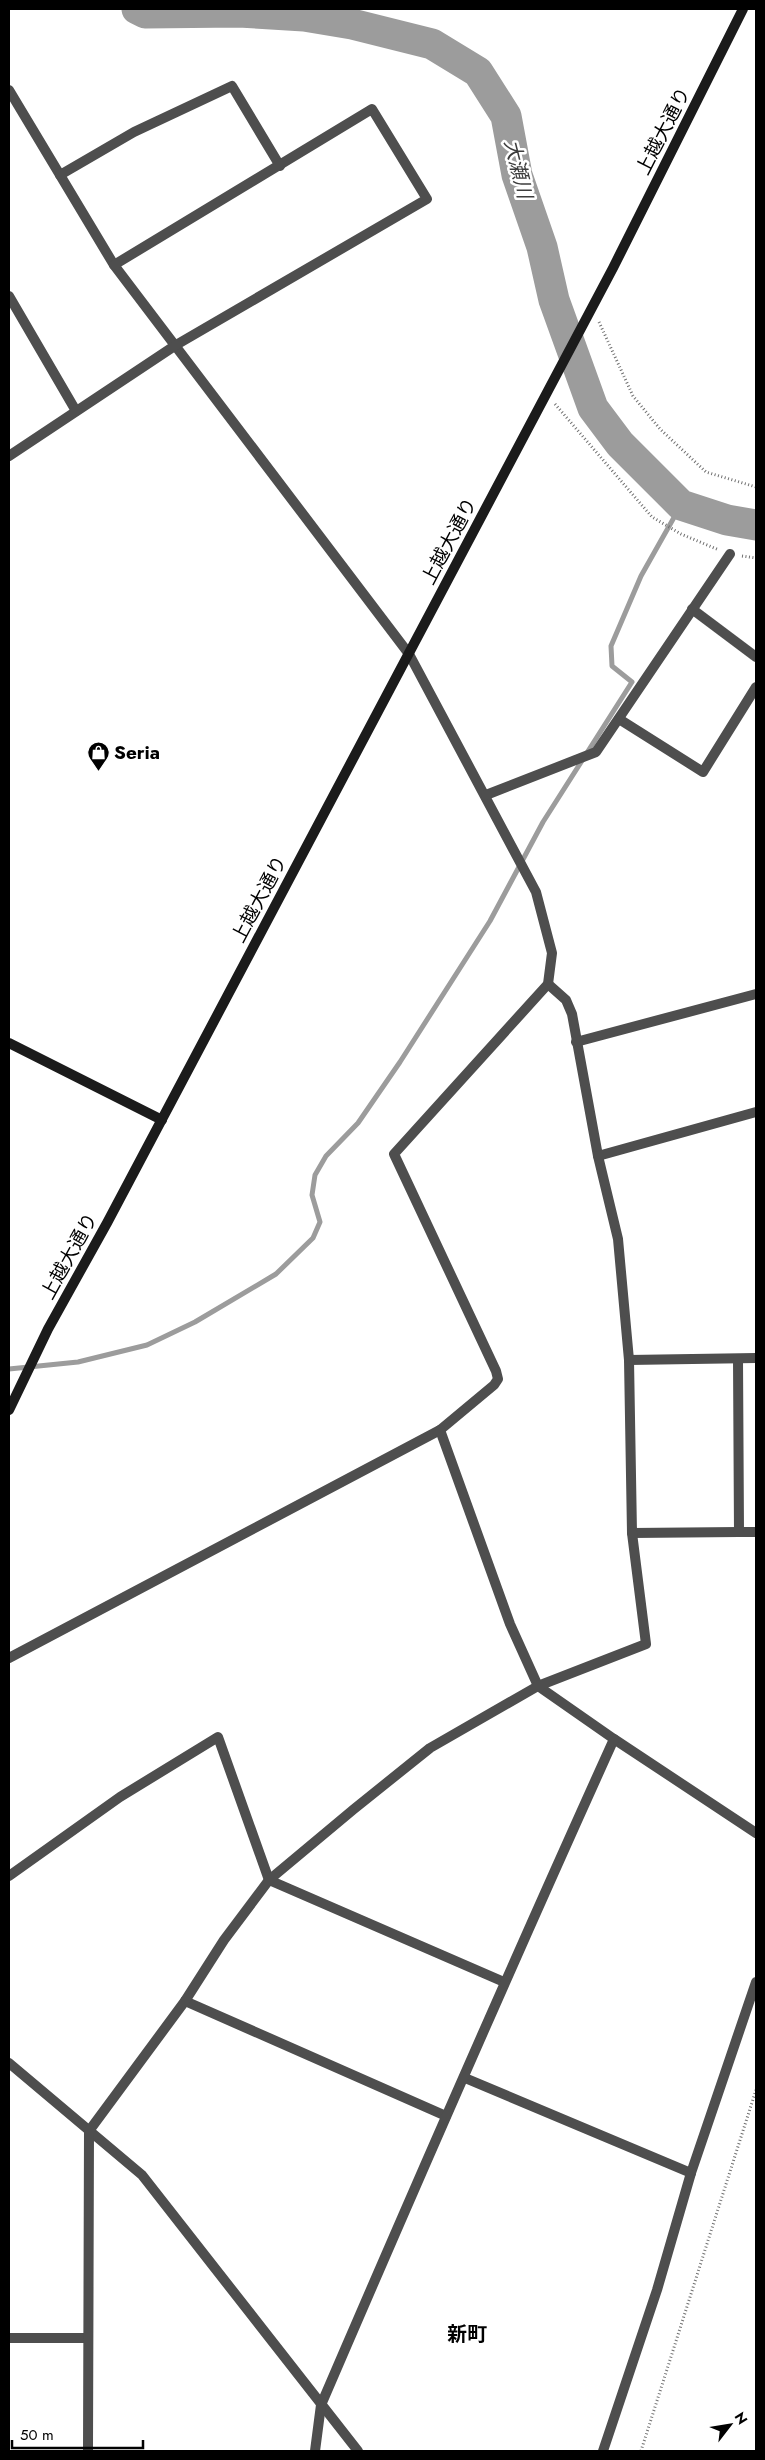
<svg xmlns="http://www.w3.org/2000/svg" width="765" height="2460" font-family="Jost,'Noto Sans JP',sans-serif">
<rect width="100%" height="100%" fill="#fff"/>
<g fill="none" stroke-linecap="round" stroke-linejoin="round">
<path stroke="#9c9c9c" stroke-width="5" d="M 9,1369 L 78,1362 L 147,1345 L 195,1322 L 276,1274 L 313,1238 L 320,1222 L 312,1195 L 315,1175 L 326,1156 L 358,1123 L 400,1062 L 490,921 L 543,822 L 632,682 L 612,666 L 611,646 L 641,576 L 681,505"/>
<path stroke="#9c9c9c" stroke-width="31" d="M 137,9 L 145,13 L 239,12 L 304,16 L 352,24 L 432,44 L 478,72 L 506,116 L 517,175 L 542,247 L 554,300 L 593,408 L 620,444 L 681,505 L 727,520 L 756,525"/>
<g stroke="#707070" stroke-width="3" stroke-dasharray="1 2.5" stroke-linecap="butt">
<path d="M 599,322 L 633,396 L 660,429 L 706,472 L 756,487"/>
<path d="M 555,404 L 652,517 L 681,534 L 719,550"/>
<path d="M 742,556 L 756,558"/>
<path d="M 641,2451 L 756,2090"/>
</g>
<g stroke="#4e4e4e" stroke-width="10">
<path d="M 9,90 L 114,265 L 409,654 L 536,892 L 552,953 L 548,984 L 394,1154 L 496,1371 L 498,1379 L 494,1385 L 440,1430 L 9,1658"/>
<path d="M 60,175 L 134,132 L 232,86 L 280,166"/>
<path d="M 9,296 L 76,411"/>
<path d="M 9,456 L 176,345 L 427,199 L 372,109 L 114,265"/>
<path d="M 692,609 L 756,657"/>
<path d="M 619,719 L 703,772 L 756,687"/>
<path d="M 486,795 L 596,752 L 730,554"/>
<path d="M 548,984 L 566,1000 L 572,1014 L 598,1156 L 618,1239 L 629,1360 L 756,1358"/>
<path d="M 576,1042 L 756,994"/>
<path d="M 598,1156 L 756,1112"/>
<path d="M 738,1359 L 739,1532 L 756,1532"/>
<path d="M 629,1360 L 632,1533 L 739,1532"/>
<path d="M 440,1430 L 510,1624 L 538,1686 L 614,1739 L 756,1833"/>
<path d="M 9,1876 L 120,1797 L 218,1737 L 269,1880 L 504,1982"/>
<path d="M 185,2001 L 446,2116"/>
<path d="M 9,2063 L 142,2175 L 358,2451"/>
<path d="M 465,2078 L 691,2173"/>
<path d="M 9,2338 L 88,2338"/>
<path d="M 88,2451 L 89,2131 L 185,2001 L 224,1940 L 269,1880 L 354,1809 L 430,1748 L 538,1686 L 646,1644 L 632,1533"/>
<path d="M 315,2451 L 321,2405 C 417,2182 514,1960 614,1739"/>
<path d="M 603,2451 L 657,2290 L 691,2173 L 756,1982"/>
</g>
<g stroke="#1b1b1b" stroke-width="10">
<path d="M 9,1043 L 162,1120"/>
<path d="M 9,1410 L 48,1329 L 107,1223 L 613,268 L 743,9"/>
</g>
</g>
<defs>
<symbol id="shop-pin" viewBox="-11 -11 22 30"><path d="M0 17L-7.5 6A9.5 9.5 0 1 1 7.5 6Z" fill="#000" stroke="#fff"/><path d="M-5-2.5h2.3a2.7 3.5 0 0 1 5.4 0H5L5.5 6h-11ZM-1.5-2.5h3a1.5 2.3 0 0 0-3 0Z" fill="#fff"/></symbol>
</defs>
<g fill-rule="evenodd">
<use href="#shop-pin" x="86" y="740" width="25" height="34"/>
</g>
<g text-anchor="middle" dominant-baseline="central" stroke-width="5" stroke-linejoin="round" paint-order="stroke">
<g font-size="19" fill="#000" stroke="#fff">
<text transform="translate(663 131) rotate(-63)">上越大通り</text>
<text transform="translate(449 541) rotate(-62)">上越大通り</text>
<text transform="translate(259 899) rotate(-62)">上越大通り</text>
<text transform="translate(69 1256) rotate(-61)">上越大通り</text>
</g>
<g font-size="19" font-weight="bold" fill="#000" stroke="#fff" text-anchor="start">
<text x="114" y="752">Seria</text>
</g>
<g font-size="20" font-style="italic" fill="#3d3d3d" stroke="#fff">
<text transform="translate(518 169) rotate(76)">大瀬川</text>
</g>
<g font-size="20" font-weight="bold" fill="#000" stroke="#fff">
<text x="467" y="2334">新町</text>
</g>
</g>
<rect width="765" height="2460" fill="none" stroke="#000000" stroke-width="20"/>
<g transform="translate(730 2425) rotate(59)" stroke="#ffffff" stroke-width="4" paint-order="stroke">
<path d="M0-4L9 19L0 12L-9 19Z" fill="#000000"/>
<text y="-8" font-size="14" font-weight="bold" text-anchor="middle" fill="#000000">N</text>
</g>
<path d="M12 2440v8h131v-8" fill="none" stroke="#000000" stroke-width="2.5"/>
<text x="20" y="2440" font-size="15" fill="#000000" stroke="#ffffff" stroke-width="4" paint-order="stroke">50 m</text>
</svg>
